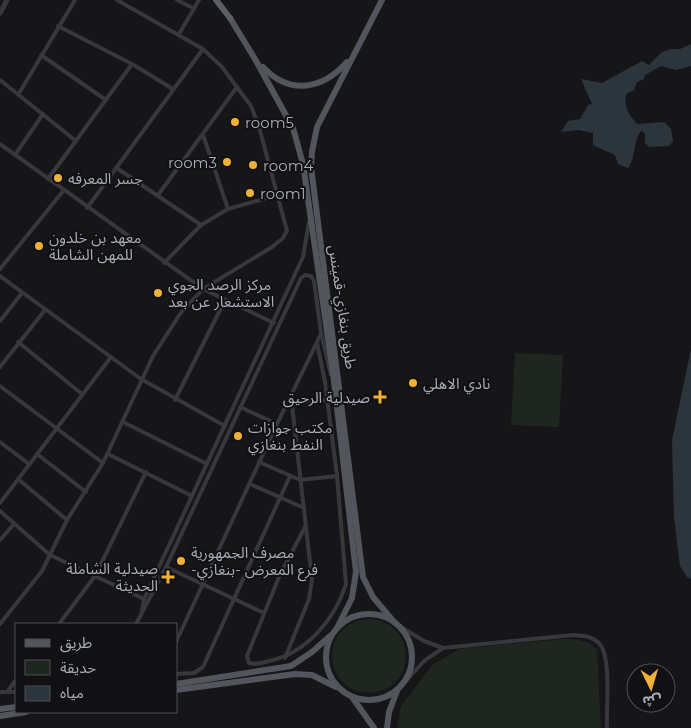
<svg xmlns="http://www.w3.org/2000/svg" width="691" height="728" font-family="Montserrat,'Noto Sans Arabic',sans-serif">
<rect width="100%" height="100%" fill="#161618"/>
<g fill="#1e261f">
<path d="M 515,353 L 563,355 L 559,427 L 511,425 Z"/>
<circle cx="369" cy="656" r="37"/>
<path d="M 562,639 C 575,639 588,639 597,650 L 601,728 L 397,728 L 401,706 L 432,665 L 459,649 Z"/>
</g>
<g fill="#2c353c">
<path d="M 691,44 L 691,66 L 676,70 L 661,66 L 645,75 L 644,79 L 637,82 L 634,90 L 626,94 C 624,106 628,114 637,124 L 664,122 L 671,129 L 673,141 L 669,146 L 649,147 L 645,143 L 645,133 L 641,131 C 633,140 636,158 628,168 L 618,164 L 615,155 L 593,145 L 593,133 L 579,130 L 561,132 L 568,121 L 580,119 L 588,105 L 592,104 L 581,79 L 602,83 L 642,61 L 649,65 L 662,52 L 672,49 L 680,49 Z"/>
<path d="M 691,349 L 691,579 L 687,577 L 680,566 L 674,517 L 672,440 Z"/>
</g>
<g fill="none" stroke-linecap="round" stroke-linejoin="round">
<g stroke="#37383d" stroke-width="4">
<path d="M 177,0 L 193,8"/>
<path d="M 58,26 L 132,64 L 173,89"/>
<path d="M 179,34 L 199,0"/>
<path d="M 41,55 L 106,100"/>
<path d="M 0,80 L 76,141"/>
<path d="M 18,95 L 75,0"/>
<path d="M 203,135 L 228,209"/>
<path d="M 0,144 L 203,289 L 274,323"/>
<path d="M 15,155 L 43,114"/>
<path d="M 118,169 L 201,225"/>
<path d="M 48,179 L 132,64"/>
<path d="M 158,195 L 237,87"/>
<path d="M 87,208 L 203,49"/>
<path d="M 164,263 L 201,225 L 228,209 L 277,195"/>
<path d="M 0,269 L 64,190"/>
<path d="M 0,276 L 141,379 L 225,426"/>
<path d="M 0,321 L 22,293"/>
<path d="M 18,342 L 82,394"/>
<path d="M 0,367 L 45,310"/>
<path d="M 0,386 L 103,463"/>
<path d="M 175,400 L 225,300"/>
<path d="M 291,403 L 327,400"/>
<path d="M 240,407 L 277,424"/>
<path d="M 123,422 L 207,464"/>
<path d="M 0,442 L 29,464"/>
<path d="M 37,454 L 86,492"/>
<path d="M 108,454 L 192,496"/>
<path d="M 259,462 L 300,480 L 337,476"/>
<path d="M 18,479 L 67,520"/>
<path d="M 250,484 L 304,508"/>
<path d="M 0,503 L 111,357"/>
<path d="M 0,511 L 50,555 L 144,599"/>
<path d="M 306,525 L 279,577 L 247,656 L 249,663 C 256,665 262,663 269,661 C 305,654 335,620 346,584 L 337,476 L 325,382 L 317,343"/>
<path d="M 0,540 L 14,524"/>
<path d="M 166,567 L 264,613"/>
<path d="M 142,611 L 144,599 L 303,257 L 309,222"/>
<path d="M 0,624 L 42,571 L 67,520 L 103,463 L 153,356 L 180,314 L 203,289 L 272,247 L 283,238 L 287,231 L 259,127 L 251,106 L 222,67 L 203,49 L 117,0"/>
<path d="M 59,624 L 95,576 L 146,472"/>
<path d="M 136,624 L 166,567 L 301,278 L 305,275 L 311,276 L 314,281 L 321,333 L 331,375"/>
<path d="M 398,625 L 424,641 L 443,648 L 573,635 C 583,636 592,636 599,643 C 612,657 606,709 607,728"/>
<path d="M 176,642 L 277,424 L 321,334"/>
<path d="M 285,658 L 309,599 L 312,580 L 291,396"/>
<path d="M 176,674 L 194,673 L 203,667 L 290,476"/>
<path d="M 405,682 L 424,661 L 443,648"/>
<path d="M 0,692 L 16,692"/>
<path d="M 7,692 L 16,680"/>
</g>
<path stroke="#37383d" stroke-width="5" d="M 0,13 L 7,0"/>
<g stroke="#53555c" stroke-width="6">
<path d="M 382,0 L 317,127 L 312,152 L 311,167 L 363,577 L 373,597 L 394,622"/>
<path d="M 230,18 L 255,59 L 293,128 L 303,164 L 333,373 L 356,572 L 352,598 L 337,628"/>
<path d="M 263,67 C 290,96 323,89 347,62"/>
<circle cx="369" cy="657" r="43"/>
<path d="M 176,684 L 291,666 L 312,652 L 330,636"/>
<path d="M 176,690 L 295,674 L 312,675 L 336,687"/>
<path d="M 352,697 L 374,728"/>
<path d="M 0,709 L 16,707"/>
<path d="M 0,716 L 26,712"/>
<path d="M 387,728 L 389,712 L 397,691"/>
</g>
<path stroke="#5b5e65" stroke-width="6" d="M 216,0 L 230,18"/>
</g>
<g fill="#f2b134" stroke="#111113" stroke-width="2">
<circle cx="235" cy="122" r="5"/>
<circle cx="227" cy="162" r="5"/>
<circle cx="253" cy="165" r="5"/>
<circle cx="58" cy="178" r="5"/>
<circle cx="250" cy="193" r="5"/>
<circle cx="39" cy="246" r="5"/>
<circle cx="158" cy="293" r="5"/>
<circle cx="413" cy="383" r="5"/>
<path d="M377.5 389.5h5v5h5v5h-5v5h-5v-5h-5v-5h5z"/>
<circle cx="238" cy="436" r="5"/>
<circle cx="181" cy="561" r="5"/>
<path d="M165.5 569.5h5v5h5v5h-5v5h-5v-5h-5v-5h5z"/>
</g>
<g text-anchor="middle" dominant-baseline="central" stroke-width="4" stroke-linejoin="round" paint-order="stroke">
<g font-size="15" fill="#a8adb8" stroke="#111113" text-anchor="start">
<text x="245" y="122">room5</text>
<text x="217" y="162" text-anchor="end">room3</text>
<text x="263" y="165">room4</text>
<text x="68" y="178">جسر المعرفه</text>
<text x="260" y="193">room1</text>
<text x="49" y="237">معهد بن خلدون<tspan x="49" dy="17">للمهن الشاملة</tspan></text>
<text x="168" y="284">مركز الرصد الجوي<tspan x="168" dy="17">الاستشعار عن بعد</tspan></text>
<text x="423" y="383">نادي الاهلي</text>
<text x="370" y="397" text-anchor="end">صيدلية الرحيق</text>
<text x="248" y="427">مكتب جوازات<tspan x="248" dy="17">النفط بنغازي</tspan></text>
<text x="191" y="552">مصرف الجمهورية<tspan x="191" dy="17">-فرع المعرض -بنغازي</tspan></text>
<text x="158" y="568" text-anchor="end">صيدلية الشاملة<tspan x="158" dy="17">الحديثة</tspan></text>
</g>
<g font-size="15" fill="#a8adb8" stroke="#111113">
<text transform="translate(343 307) rotate(82)">طريق بنغازي-قمينس</text>
</g>
</g>
<rect x="15" y="623" width="162" height="90" fill="#111113" stroke="#4d4f55"/>
<rect x="25" y="639" width="25" height="8" fill="#53555c" stroke="#4d4f55"/>
<text x="60" y="648" font-size="15" fill="#a8adb8">طريق</text>
<rect x="25" y="660" width="25" height="15" fill="#1e261f" stroke="#4d4f55"/>
<text x="60" y="673" font-size="15" fill="#a8adb8">حديقة</text>
<rect x="25" y="686" width="25" height="15" fill="#2c353c" stroke="#4d4f55"/>
<text x="60" y="698" font-size="15" fill="#a8adb8">مياه</text>
<g transform="translate(651 688) rotate(175)"><circle r="24" fill="#111113" stroke="#4d4f55"/>
<path d="M0-4L9 19L0 12L-9 19Z" fill="#f2b134"/>
<text y="-8" font-size="14" font-weight="bold" text-anchor="middle" fill="#a8adb8">ش</text>
</g>
</svg>
